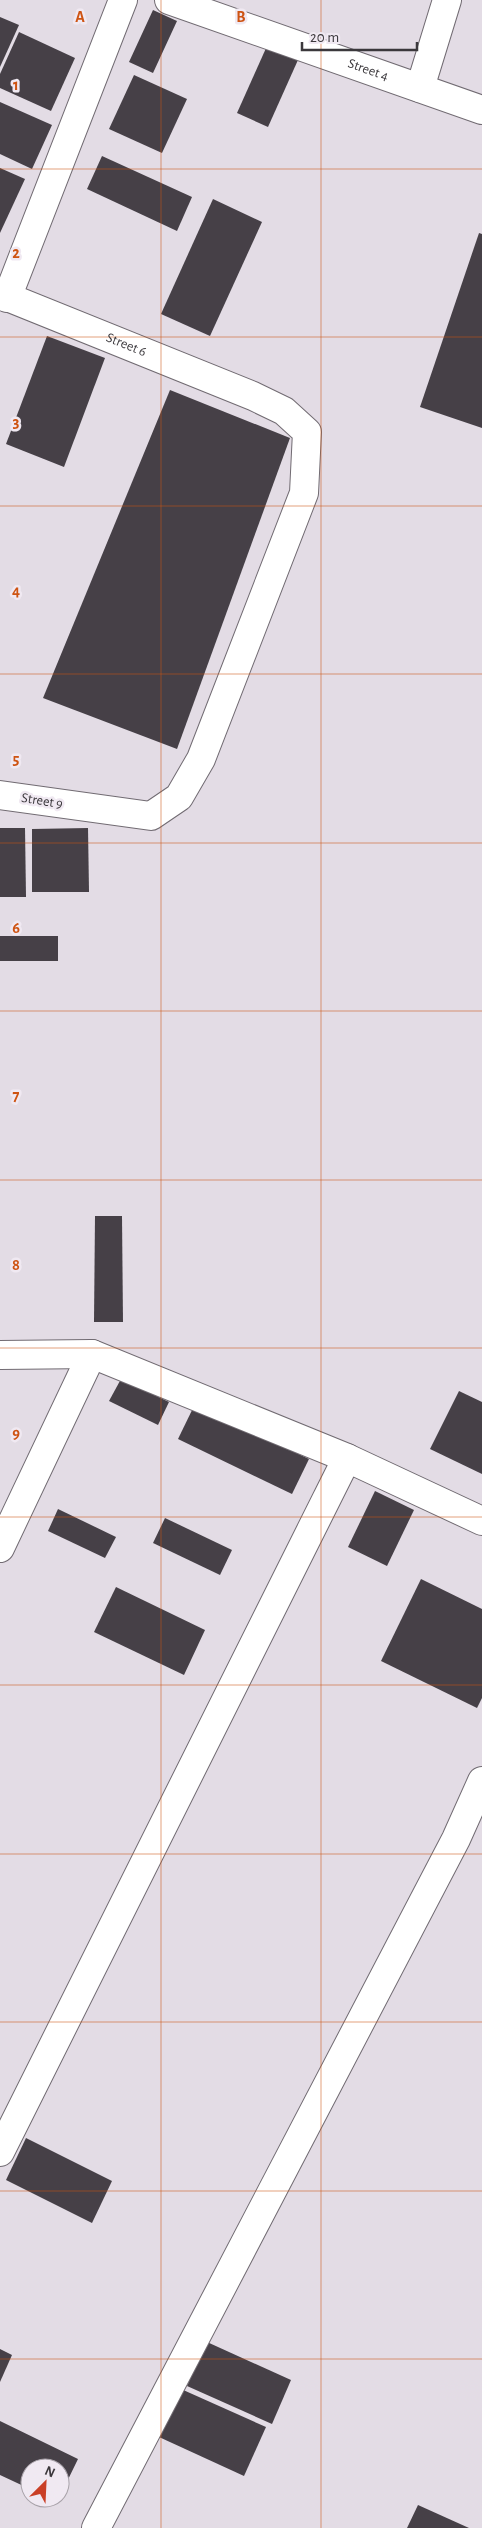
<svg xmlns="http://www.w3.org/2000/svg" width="482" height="2528" font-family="'Alegreya Sans',sans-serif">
<rect width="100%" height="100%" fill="#e3dce5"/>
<g fill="#464047">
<path d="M 153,10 L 177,21 L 153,73 L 129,62 Z"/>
<path d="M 0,17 L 19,25 L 0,67 Z"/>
<path d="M 19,32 L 75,58 L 51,111 L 0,88 L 0,74 Z"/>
<path d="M 271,37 L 302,51 L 268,127 L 237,113 Z"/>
<path d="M 134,75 L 187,99 L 162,153 L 109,129 Z"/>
<path d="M 0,102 L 52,125 L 32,169 L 0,154 Z"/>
<path d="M 102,156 L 192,197 L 177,231 L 87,189 Z"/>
<path d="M 0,168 L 25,179 L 0,233 Z"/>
<path d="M 213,199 L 262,222 L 210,336 L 161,314 Z"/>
<path d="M 479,233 L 482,234 L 482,428 L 420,407 Z"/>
<path d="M 47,336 L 105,358 L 64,467 L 6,444 Z"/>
<path d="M 170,390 L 290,438 L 177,749 L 43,698 Z"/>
<path d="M 0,828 L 25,828 L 26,897 L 0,897 Z"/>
<path d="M 88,828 L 89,892 L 32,892 L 32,829 Z"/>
<rect x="0" y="936" width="58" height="25"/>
<path d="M 95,1216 L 122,1216 L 123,1322 L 94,1322 Z"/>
<path d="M 121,1379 L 169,1402 L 158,1425 L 109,1401 Z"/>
<path d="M 459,1391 L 482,1402 L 482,1474 L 430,1449 Z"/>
<path d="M 195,1404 L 309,1459 L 292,1494 L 178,1439 Z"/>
<path d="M 375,1491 L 414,1510 L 387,1566 L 348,1547 Z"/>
<path d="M 58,1509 L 116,1537 L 105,1558 L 48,1531 Z"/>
<path d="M 165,1518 L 232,1550 L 220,1575 L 153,1543 Z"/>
<path d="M 421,1579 L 482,1609 L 482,1698 L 477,1708 L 381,1661 Z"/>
<path d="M 116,1587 L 205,1630 L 184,1675 L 94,1632 Z"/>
<path d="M 26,2138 L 112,2181 L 92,2223 L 6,2180 Z"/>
<path d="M 207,2342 L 291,2380 L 272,2424 L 187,2386 Z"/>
<path d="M 0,2349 L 12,2355 L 0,2382 Z"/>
<path d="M 181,2389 L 266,2427 L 244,2476 L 159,2437 Z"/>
<path d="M 0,2421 L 78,2459 L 60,2496 L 60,2468 L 30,2468 L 30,2489 L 0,2475 Z"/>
<path d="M 418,2505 L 469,2528 L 407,2528 Z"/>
</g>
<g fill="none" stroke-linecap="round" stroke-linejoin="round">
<defs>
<g id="street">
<path id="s1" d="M 169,0 L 482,110"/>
<path d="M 420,88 L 447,0"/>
<path id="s2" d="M 0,294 L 253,396 L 284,411 L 307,432 L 304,493 L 201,759 L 179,797 L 151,816 L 0,795"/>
<path d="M 7,298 L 123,0"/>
<path d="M 0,1355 L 92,1354 L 347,1458 L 482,1521"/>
<path d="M 0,1548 L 92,1354"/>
<path d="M 0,2152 L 347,1458"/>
<path d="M 96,2528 L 456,1839 L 482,1781"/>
</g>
</defs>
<use href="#street" stroke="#716b72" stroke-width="30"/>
<use href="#street" stroke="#fff" stroke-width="28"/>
</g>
<path fill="none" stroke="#ce5413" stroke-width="1" stroke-opacity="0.55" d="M 161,0 L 161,2528M 321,0 L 321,2528M 0,169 L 482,169M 0,337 L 482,337M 0,506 L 482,506M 0,674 L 482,674M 0,843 L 482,843M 0,1011 L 482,1011M 0,1180 L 482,1180M 0,1348 L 482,1348M 0,1517 L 482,1517M 0,1685 L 482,1685M 0,1854 L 482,1854M 0,2022 L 482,2022M 0,2191 L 482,2191M 0,2359 L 482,2359"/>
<g text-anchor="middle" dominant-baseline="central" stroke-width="5" stroke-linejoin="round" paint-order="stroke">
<g font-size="14" fill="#3b383c" stroke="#f0e9f2">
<text stroke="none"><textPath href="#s1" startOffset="211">Street 4</textPath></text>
<text stroke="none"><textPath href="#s2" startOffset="136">Street 6</textPath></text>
<text transform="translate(42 801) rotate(9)">Street 9</text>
</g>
</g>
<g font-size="16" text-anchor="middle" font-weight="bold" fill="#ce5413" stroke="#f0e9f2" stroke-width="5" stroke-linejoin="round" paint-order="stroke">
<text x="80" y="22">A</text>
<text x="241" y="22">B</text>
<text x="16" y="90">1</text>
<text x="16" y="258">2</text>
<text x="16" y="427">3</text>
<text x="16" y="596">4</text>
<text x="16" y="764">5</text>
<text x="16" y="933">6</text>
<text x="16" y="1101">7</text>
<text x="16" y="1270">8</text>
<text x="16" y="1438">9</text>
</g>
<g transform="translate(45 2483) rotate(24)"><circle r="24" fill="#f0e9f2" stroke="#a8a2a9"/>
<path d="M0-4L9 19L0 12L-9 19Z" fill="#ca3f26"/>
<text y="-8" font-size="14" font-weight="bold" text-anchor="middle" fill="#3b383c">N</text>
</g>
<path d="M302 42v8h115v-8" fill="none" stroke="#3b383c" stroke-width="2.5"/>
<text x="310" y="42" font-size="15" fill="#3b383c" stroke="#f0e9f2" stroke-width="4" paint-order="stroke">20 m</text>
</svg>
